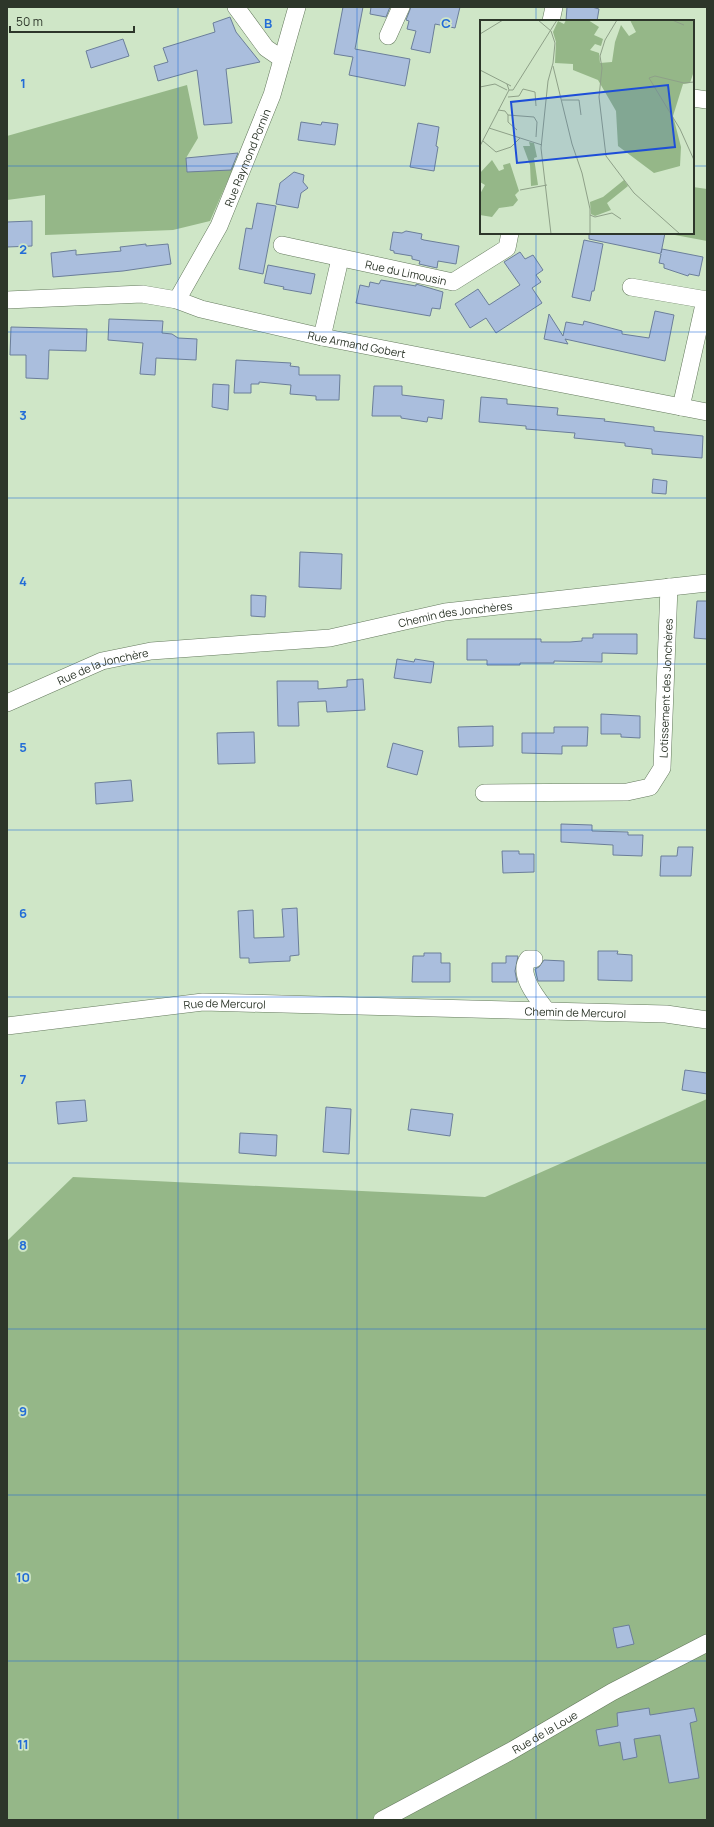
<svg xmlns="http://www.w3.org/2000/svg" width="714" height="1827" font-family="Manrope,sans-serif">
<rect width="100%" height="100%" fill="#cfe6c7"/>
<g fill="#95b788">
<path d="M 187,85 L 198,138 L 186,158 L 187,172 L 235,164 L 210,221 L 173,230 L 45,235 L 45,195 L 7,200 L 7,136 Z"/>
<path d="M 693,187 L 707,189 L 707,241 L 675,235 L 675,233 L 693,233 Z"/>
<path d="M 707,1099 L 707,1820 L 7,1820 L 7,1241 L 73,1177 L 485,1197 Z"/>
</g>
<g fill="#aabedd" stroke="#6b7e9a">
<path d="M 343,7 L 363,7 L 355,49 L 410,59 L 405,86 L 349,75 L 353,57 L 334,54 Z"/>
<path d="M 371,7 L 390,7 L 386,17 L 370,14 Z"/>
<path d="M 411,7 L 460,7 L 455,28 L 435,24 L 430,53 L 411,49 L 416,31 L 407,29 L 409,21 L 406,20 Z"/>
<path d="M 567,7 L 592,7 L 599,9 L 597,21 L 566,21 Z"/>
<path d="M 230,17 L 236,32 L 260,62 L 226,69 L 232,123 L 204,125 L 197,70 L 158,81 L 154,66 L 168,62 L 163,48 L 215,32 L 213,23 Z"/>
<path d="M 123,39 L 129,56 L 91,68 L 86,51 Z"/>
<path d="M 301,122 L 321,125 L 322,122 L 338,124 L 335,145 L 298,140 Z"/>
<path d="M 418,123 L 439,127 L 436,146 L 438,147 L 434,171 L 410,167 Z"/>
<path d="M 238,153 L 231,170 L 187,172 L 186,158 Z"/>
<path d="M 294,172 L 304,175 L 303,182 L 308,188 L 301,193 L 298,208 L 276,204 L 280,183 Z"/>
<path d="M 257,203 L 276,206 L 263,274 L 239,269 L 246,228 L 252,229 Z"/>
<path d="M 32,221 L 32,246 L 7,247 L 7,222 Z"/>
<path d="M 406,231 L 422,234 L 421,239 L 424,240 L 459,246 L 456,264 L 438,261 L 437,268 L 419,264 L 420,261 L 412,259 L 412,256 L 394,253 L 394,251 L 390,250 L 393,232 L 402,233 Z"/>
<path d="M 589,233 L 665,233 L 661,253 L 662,249 L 703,257 L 699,276 L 689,274 L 688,276 L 664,268 L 664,264 L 659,263 L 661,254 L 589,239 Z"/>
<path d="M 584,240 L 603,244 L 594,291 L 592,291 L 590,301 L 572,297 Z"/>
<path d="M 146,244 L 146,246 L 168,244 L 171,264 L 123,271 L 53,277 L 51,253 L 76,250 L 76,255 L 121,251 L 120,247 Z"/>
<path d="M 520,252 L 525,259 L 533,255 L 543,270 L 536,275 L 541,282 L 532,288 L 542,303 L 496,333 L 486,318 L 470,328 L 455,304 L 478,289 L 489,305 L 520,285 L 504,262 Z"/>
<path d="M 268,265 L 315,274 L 311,294 L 283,289 L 284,287 L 264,283 Z"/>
<path d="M 381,280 L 416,286 L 416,284 L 443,292 L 440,309 L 432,308 L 430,316 L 356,303 L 360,285 L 369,287 L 370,282 L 379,284 Z"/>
<path d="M 655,311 L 674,315 L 665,361 L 565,339 L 568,344 L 544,339 L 549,314 L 563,336 L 566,322 L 583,325 L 584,321 L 622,331 L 622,334 L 649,338 Z"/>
<path d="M 109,319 L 163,321 L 162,333 L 172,334 L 178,338 L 197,339 L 196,360 L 156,358 L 155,375 L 140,374 L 143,343 L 108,340 Z"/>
<path d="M 11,327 L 87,329 L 86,351 L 49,350 L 48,379 L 26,378 L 26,355 L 10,355 Z"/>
<path d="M 236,360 L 291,363 L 290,366 L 299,367 L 299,375 L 340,375 L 339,400 L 316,400 L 316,396 L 290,394 L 291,385 L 259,382 L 259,384 L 251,384 L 251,393 L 234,393 Z"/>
<path d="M 213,384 L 229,385 L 228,410 L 212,407 Z"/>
<path d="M 374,386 L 402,386 L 402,395 L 444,400 L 442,419 L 428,417 L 427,422 L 401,418 L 401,416 L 372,416 Z"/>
<path d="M 481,397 L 507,399 L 507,404 L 558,408 L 557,415 L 605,419 L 604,421 L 654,427 L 654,431 L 703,436 L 702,458 L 652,454 L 652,449 L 625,446 L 625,443 L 574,438 L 575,433 L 526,429 L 526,426 L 479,422 Z"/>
<path d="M 653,479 L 667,481 L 666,494 L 652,493 Z"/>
<path d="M 300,552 L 342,554 L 341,589 L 299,587 Z"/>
<path d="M 251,595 L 266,596 L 265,617 L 251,616 Z"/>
<path d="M 697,601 L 707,601 L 707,639 L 694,638 Z"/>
<path d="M 593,634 L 637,634 L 637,654 L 602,653 L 602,662 L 554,661 L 554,663 L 520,663 L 520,665 L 487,665 L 487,660 L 467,660 L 467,639 L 541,639 L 541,642 L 570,642 L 582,641 L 582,638 L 593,638 Z"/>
<path d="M 397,659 L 414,662 L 415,659 L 434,662 L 431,683 L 394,678 Z"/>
<path d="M 363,679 L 365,710 L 327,712 L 326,701 L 298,702 L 299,726 L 278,726 L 277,681 L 318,681 L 318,689 L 347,687 L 347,680 Z"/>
<path d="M 601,714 L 640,716 L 640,738 L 621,737 L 621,734 L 601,734 Z"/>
<path d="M 493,726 L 493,746 L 459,747 L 458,727 Z"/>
<path d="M 554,727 L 588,727 L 587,746 L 562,746 L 562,754 L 522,753 L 522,733 L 554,733 Z"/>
<path d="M 254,732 L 255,763 L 218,764 L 217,733 Z"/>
<path d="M 393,743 L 423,751 L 417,775 L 387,767 Z"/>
<path d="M 131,780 L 133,801 L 96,804 L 95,783 Z"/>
<path d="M 561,824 L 592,825 L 592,831 L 628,832 L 628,835 L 643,835 L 642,856 L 613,855 L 613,845 L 561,842 Z"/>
<path d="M 678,847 L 693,847 L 691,876 L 660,876 L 661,856 L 677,856 Z"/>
<path d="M 502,851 L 519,851 L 519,854 L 534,854 L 534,872 L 503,873 Z"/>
<path d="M 297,908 L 299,955 L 290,956 L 290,961 L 265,962 L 249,963 L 249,958 L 240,958 L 238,911 L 253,910 L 254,938 L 284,937 L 282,909 Z"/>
<path d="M 598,951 L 618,951 L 617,954 L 632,955 L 632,981 L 598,980 Z"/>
<path d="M 424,953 L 441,953 L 441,963 L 450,963 L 450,982 L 412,982 L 413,956 L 424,956 Z"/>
<path d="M 506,956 L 518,956 L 515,971 L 517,982 L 492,982 L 492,963 L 506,963 Z"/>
<path d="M 544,960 L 564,961 L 564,981 L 538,981 L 535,969 L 539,967 Z"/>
<path d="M 685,1070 L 707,1073 L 707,1094 L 682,1090 Z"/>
<path d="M 85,1100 L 87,1121 L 58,1124 L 56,1102 Z"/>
<path d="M 326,1107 L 351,1109 L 349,1154 L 323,1152 Z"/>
<path d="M 411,1109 L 453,1114 L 450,1136 L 408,1130 Z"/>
<path d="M 240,1133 L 277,1135 L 276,1156 L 239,1153 Z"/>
<path d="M 629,1625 L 634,1644 L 617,1648 L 613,1628 Z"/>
<path d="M 649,1708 L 650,1715 L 694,1708 L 697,1721 L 690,1723 L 699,1778 L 669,1783 L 660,1735 L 634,1739 L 637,1757 L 623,1760 L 620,1742 L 599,1746 L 596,1730 L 618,1726 L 617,1713 Z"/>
</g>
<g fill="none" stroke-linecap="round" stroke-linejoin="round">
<defs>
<g id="street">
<path d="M 236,7 L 266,48 L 282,59"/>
<path d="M 551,21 L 554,7"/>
<path d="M 388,36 L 401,7"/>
<path d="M 693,98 L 707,100"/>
<path id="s1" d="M 282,245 L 453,282 L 507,248 L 510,233"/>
<path d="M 631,287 L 707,300"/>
<path id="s2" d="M 7,300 L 142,294 L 177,300 L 201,309 L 322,337 L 707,412"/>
<path id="s3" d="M 177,300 L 219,226 L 272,95 L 297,7"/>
<path d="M 322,337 L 340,259"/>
<path d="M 681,407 L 705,300"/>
<path id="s4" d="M 7,703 L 102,661 L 151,651 L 330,638 L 445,612 L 707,583"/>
<path id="s5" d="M 484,793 L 627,792 L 650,787 L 662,768 L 669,587"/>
<path d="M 534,959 L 528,959 C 517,974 537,998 547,1011"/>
<path id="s6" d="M 7,1026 L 203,1002 L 666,1014 L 707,1020"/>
<path id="s7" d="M 382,1820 L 511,1751 L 612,1692 L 707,1643"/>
</g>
</defs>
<use href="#street" stroke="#657a5e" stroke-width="18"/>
<use href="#street" stroke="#fff" stroke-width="17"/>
</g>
<path fill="none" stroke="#226cd7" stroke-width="1" stroke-opacity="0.55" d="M 178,7 L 178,1820M 357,7 L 357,1820M 536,7 L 536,21M 7,166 L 481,166M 693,166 L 707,166M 536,233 L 536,1820M 7,332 L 707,332M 7,498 L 707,498M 7,664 L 707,664M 7,830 L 707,830M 7,997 L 707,997M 7,1163 L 707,1163M 7,1329 L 707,1329M 7,1495 L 707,1495M 7,1661 L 707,1661"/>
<g text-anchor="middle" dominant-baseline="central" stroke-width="3.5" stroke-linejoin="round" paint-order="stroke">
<g font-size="11" fill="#2d362a" stroke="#cfe6c7">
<text stroke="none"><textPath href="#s3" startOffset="159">Rue Raymond Pornin</textPath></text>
<text stroke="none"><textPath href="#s1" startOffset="127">Rue du Limousin</textPath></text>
<text stroke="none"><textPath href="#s2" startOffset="356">Rue Armand Gobert</textPath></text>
<text stroke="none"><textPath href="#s4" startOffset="461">Chemin des Jonchères</textPath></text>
<text stroke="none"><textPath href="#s4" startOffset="103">Rue de la Jonchère</textPath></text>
<text stroke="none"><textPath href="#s5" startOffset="269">Lotissement des Jonchères</textPath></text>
<text stroke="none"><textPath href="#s6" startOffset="219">Rue de Mercurol</textPath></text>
<text stroke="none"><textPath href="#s6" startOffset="570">Chemin de Mercurol</textPath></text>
<text stroke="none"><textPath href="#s7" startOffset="185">Rue de la Loue</textPath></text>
</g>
</g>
<g transform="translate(480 20)">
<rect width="214" height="214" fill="#cfe6c7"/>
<path d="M 86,0 L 108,0 L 119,7 L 114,15 L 123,19 L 121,26 L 115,24 L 110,30 L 119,33 L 120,43 L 132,42 L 135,22 L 141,5 L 149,16 L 156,12 L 150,0 L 214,0 L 213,54 L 210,63 L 203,64 L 193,96 L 201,127 L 200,146 L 174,153 L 138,126 L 136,91 L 118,60 L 93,50 L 93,44 L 75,43 L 76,22 L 73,12 L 78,1 L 84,4 ZM 49,122 L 54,123 L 57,137 L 54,138 L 58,165 L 51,166 L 50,145 L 43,126 L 50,126 ZM 12,140 L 19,151 L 24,149 L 23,145 L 30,143 L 39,171 L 35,175 L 38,180 L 33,186 L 19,188 L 12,197 L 0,195 L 0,174 L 5,165 L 0,162 L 0,153 ZM 144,160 L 148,166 L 127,183 L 131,190 L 115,196 L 111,194 L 110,182 L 123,177 Z" fill="#95b788"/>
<path fill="none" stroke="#8ea088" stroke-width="1" d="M 58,0 L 71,11 L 75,23 L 73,43 L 68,61 L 61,128 L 71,214M 137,0 L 125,20 L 120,36 L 122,48 L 119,77 L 126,136 L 154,173 L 200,214M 192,0 L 204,5M 0,14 L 23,0M 73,46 L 92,124 L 102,153 L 110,189 L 110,214M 0,50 L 31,66M 214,62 L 204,63 L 175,56 L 169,58 L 200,109 L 214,140M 27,64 L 29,70 L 33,70 L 77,0M 0,67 L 15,64 L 27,70M 28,77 L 39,76 L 43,69 L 55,72 L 56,86M 82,80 L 99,80 L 101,95M 18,90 L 25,91 L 28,95 L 28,102 L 37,110M 28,95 L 54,97 L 57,102 L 56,117M 9,108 L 62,125M 3,121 L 16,132 L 31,127 L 40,118M 0,126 L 29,70M 40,170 L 67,165M 110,195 L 115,197 L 132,193 L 141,199"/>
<path fill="#1d4ed8" fill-opacity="0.15" stroke="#1d4ed8" stroke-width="2" d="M 188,65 L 195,127 L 37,143 L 31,82 Z"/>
<rect width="214" height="214" fill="none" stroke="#2d362a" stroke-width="2"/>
</g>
<g font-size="13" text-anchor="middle" font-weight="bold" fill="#226cd7" stroke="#cfe6c7" stroke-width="3.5" stroke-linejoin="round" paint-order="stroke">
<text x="268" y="28">B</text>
<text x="446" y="28">C</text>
<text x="23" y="88">1</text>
<text x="23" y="254">2</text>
<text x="23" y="420">3</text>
<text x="23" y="586">4</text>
<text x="23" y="752">5</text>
<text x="23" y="918">6</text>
<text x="23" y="1084">7</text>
<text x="23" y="1250">8</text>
<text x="23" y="1416">9</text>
<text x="23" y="1582">10</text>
<text x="23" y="1749">11</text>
</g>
<rect width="714" height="1827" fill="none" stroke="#2d362a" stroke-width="16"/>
<path d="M10 26v6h124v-6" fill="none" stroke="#2d362a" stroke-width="2"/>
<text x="16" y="26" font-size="12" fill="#2d362a" stroke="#cfe6c7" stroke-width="3" paint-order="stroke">50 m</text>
</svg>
